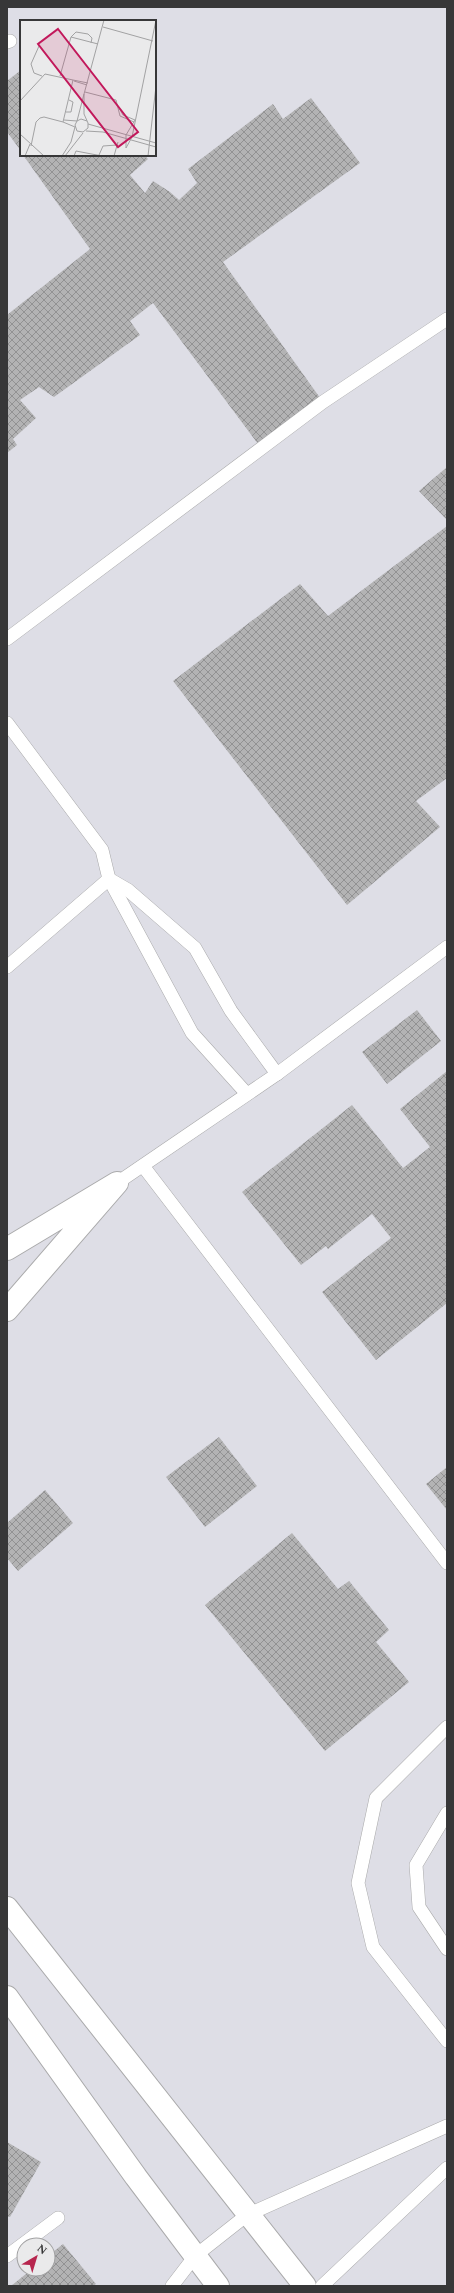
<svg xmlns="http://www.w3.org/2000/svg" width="454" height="2293" font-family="Spectral,serif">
<defs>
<pattern id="building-cross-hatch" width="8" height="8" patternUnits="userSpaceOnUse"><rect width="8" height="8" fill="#b3b3b4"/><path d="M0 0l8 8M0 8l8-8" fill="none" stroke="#929293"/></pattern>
</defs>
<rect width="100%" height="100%" fill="#eaeaeb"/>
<path fill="#dedee6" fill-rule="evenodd" d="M 7,7 L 447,7 L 447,2286 L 7,2286 ZM 21,21 L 155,21 L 155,155 L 21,155 ZM 24,2245 L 48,2245 L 48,2269 L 24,2269 Z"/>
<g fill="url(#building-cross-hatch)">
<path d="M 21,70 L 21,151 L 7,132 L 7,81 Z"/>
<path d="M 311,98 L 360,163 L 223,262 L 323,402 L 261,448 L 153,303 L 130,321 L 140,335 L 54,397 L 39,387 L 20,400 L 36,418 L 13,439 L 17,445 L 7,453 L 7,315 L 90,249 L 23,155 L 144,155 L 148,159 L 130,175 L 145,193 L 153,181 L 170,192 L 179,200 L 197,183 L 188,169 L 273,104 L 283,119 Z"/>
<path d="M 447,467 L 447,520 L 419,491 Z"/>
<path d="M 447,526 L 447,778 L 416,801 L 440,827 L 347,905 L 173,681 L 300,584 L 328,616 Z"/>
<path d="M 417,1010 L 441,1041 L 387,1084 L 362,1052 Z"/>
<path d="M 447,1071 L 447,1303 L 376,1360 L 322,1292 L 391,1238 L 372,1214 L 328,1249 L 326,1246 L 301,1265 L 242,1192 L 352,1105 L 403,1168 L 430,1147 L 400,1109 Z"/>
<path d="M 219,1437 L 257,1486 L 205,1527 L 166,1477 Z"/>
<path d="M 447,1467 L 447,1510 L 426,1484 Z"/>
<path d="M 45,1490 L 73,1523 L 18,1571 L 7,1558 L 7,1523 Z"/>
<path d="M 292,1533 L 338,1589 L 349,1581 L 389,1630 L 376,1642 L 409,1682 L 325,1751 L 205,1605 Z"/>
<path d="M 7,2142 L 41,2162 L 10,2217 L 7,2216 Z"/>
<path d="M 63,2244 L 96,2284 L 93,2286 L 11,2286 L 32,2269 L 48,2269 L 48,2256 Z"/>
</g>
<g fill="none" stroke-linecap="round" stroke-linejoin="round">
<defs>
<g id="service">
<path d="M 7,42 L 10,41"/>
<path d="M 7,639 L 323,402 L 447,319"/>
<path d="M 7,723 L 102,850 L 109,879 L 7,967"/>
<path d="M 109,879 L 128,890 L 195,948 L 231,1011 L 277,1074"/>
<path d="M 109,879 L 192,1033 L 247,1094"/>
<path d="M 143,1166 L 447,1563"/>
<path d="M 117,1183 L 277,1074 L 447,947"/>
<path d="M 447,1727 L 376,1798 L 358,1883 L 373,1947 L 447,2041"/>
<path d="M 447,1813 L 416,1865 L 419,1907 L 447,1949"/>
<path d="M 7,2256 L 58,2218"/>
<path d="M 172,2286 L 195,2256 L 247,2215 L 447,2126"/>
<path d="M 322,2286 L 447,2168"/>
</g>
<g id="tertiary">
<path d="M 7,1249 L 117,1183 L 7,1310"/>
<path d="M 7,1908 L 305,2286"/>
<path d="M 7,1997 L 136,2177 L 218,2286"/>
</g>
</defs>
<use href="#service" stroke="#aaaaab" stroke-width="14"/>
<use href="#tertiary" stroke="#aaaaab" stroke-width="24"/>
<use href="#service" stroke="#fff" stroke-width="13"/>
<use href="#tertiary" stroke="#fff" stroke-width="22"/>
</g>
<g transform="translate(20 20)">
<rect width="136" height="136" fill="#eaeaeb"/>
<path fill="none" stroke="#a2a2a3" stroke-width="1" d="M 83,7 L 133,21M 51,17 L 56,12 L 68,14 L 72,18 L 71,23M 19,26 L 11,44 L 14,53 L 22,56M 40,56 L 51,17 L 78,24M 53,60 L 68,63M 54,61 L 67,65M 65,72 L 96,80 L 100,96 L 114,102M 64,74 L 84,0M 0,81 L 25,54 L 53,60 L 43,102 L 55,107 L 51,122 L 42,136M 98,86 L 103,95 L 115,100M 46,92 L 51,92 L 53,82 L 49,80M 44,100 L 57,101 L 64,74 L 64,94 L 68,103 L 68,108 L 63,112 L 57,111 L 55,105 L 57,101 L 61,99 L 67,101M 115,100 L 106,115 L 106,128 L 112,117 L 136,0M 68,104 L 136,123M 66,111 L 83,112 L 136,127M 0,114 L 24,136M 11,126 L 16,102 L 20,98 L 24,97 L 43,102M 79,135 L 83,126 L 97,125M 5,136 L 10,124M 45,136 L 63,113M 54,136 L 56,131 L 82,136M 94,136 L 98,122M 128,136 L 136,66"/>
<path fill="#c2185b" fill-opacity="0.15" stroke="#c2185b" stroke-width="2" d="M 38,9 L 118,112 L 98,127 L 18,24 Z"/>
<rect width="136" height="136" fill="none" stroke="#373738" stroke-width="2"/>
</g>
<rect width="454" height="2293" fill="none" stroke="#373738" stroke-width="16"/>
<g transform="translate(36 2257) rotate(38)"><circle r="19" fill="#eaeaeb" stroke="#a2a2a3"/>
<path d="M0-3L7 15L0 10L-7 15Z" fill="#b7264e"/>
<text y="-6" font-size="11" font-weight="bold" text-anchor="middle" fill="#373738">N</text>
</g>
</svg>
